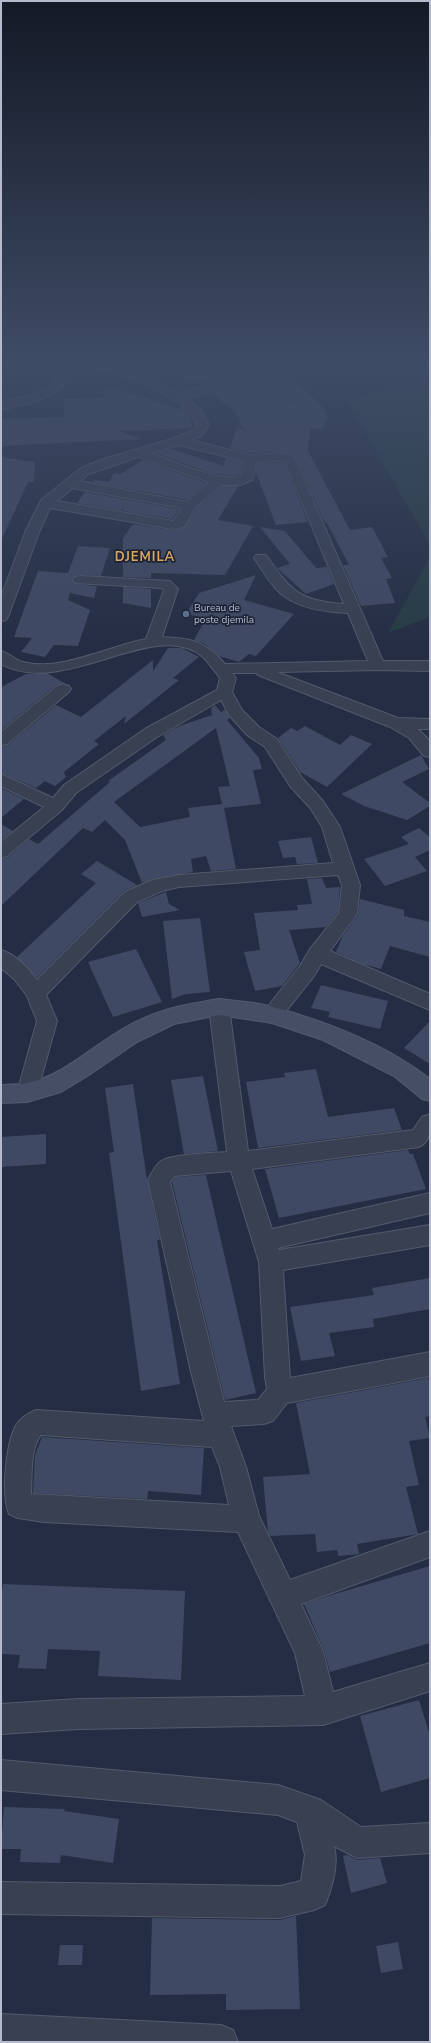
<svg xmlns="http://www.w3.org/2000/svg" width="431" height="2043" font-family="'Nunito Sans',sans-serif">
<rect width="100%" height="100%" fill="#242d43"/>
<g fill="#263c44">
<path d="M 405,386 L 430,389 L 430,545 L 347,401 Z"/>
<path d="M 430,557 L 430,617 L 388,633 Z"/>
</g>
<g fill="#404963" fill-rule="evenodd">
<path d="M 170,362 L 229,362 L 239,375 L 207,384 L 203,380 L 187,383 L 171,368 L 175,367 Z"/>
<path d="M 244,362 L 276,362 L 324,408 L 328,419 L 323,429 L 310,428 L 308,451 L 350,530 L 372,527 L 388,557 L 381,558 L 392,578 L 386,579 L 395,603 L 361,606 L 343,565 L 349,565 L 328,525 L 324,521 L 295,456 L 283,452 L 250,453 L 230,448 L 237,427 L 245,430 L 239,422 L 240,419 L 227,403 L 223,403 L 214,392 L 250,383 L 267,387 L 286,406 L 294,406 L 297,402 L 277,380 L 255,374 Z"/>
<path d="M 103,388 L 114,388 L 183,410 L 190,418 L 192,428 L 119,431 L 141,439 L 1,446 L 1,419 L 64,417 L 64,399 L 104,397 Z"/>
<path d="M 172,449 L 223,466 L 226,458 L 242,462 L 240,474 L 233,476 L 210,473 L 156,453 Z"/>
<path d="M 1,457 L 35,462 L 34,482 L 28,482 L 1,541 Z"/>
<path d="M 142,460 L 206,483 L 187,500 L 92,482 L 94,480 L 109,482 L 114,473 L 121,474 Z"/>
<path d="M 257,463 L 284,463 L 308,522 L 276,525 L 256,472 Z"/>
<path d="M 222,486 L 238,486 L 218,520 L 253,526 L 225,575 L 151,573 L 151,578 L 123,577 L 123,538 L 133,524 L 173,530 L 184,528 L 196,509 Z"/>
<path d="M 85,492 L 179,509 L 172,519 L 123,511 L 123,506 L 122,511 L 77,503 Z"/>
<path d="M 260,527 L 285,531 L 316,568 L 327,567 L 334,584 L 306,594 L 277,568 L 290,564 Z"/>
<path d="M 78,546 L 110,548 L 101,576 L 80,575 L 75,576 L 72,579 L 75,584 L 97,586 L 94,598 L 70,593 L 68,600 L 90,610 L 78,646 L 54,645 L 45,657 L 21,652 L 32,638 L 14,637 L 38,571 L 68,573 Z"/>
<path d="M 256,575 L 244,600 L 294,614 L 256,656 L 249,654 L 239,662 L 219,656 L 205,644 L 194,640 L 206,618 L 186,614 L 199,593 Z"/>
<path d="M 123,587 L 151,589 L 151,608 L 123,603 Z"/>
<path d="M 168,648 L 182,648 L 199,657 L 173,678 L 179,680 L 124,724 L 126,716 L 94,741 L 99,744 L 64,772 L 66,777 L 55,786 L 45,781 L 36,788 L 1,773 L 1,746 L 8,745 L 56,705 L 81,717 L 153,660 L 153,671 Z"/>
<path d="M 47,673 L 64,683 L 56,685 L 1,730 L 1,687 L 26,674 Z"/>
<path d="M 215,705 L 221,712 L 225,710 L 230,718 L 227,720 L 259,758 L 262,769 L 253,770 L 261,804 L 224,808 L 236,869 L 211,871 L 206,856 L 191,859 L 193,872 L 152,879 L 142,883 L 125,840 L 105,820 L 92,832 L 83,828 L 1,906 L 1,859 L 8,857 L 29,839 L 38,844 L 110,782 L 108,781 L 166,740 L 163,735 L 179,726 L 212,715 L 211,708 ZM 216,728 L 230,786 L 218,787 L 222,804 L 188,808 L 190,817 L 140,827 L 114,802 Z"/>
<path d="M 305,726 L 340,745 L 351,735 L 372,744 L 327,787 L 300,772 L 278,738 L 291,728 L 297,731 Z"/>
<path d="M 421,755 L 429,769 L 402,782 L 430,803 L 430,806 L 407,820 L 364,806 L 341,794 Z"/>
<path d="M 1,788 L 24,799 L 1,818 Z"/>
<path d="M 1,824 L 13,831 L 1,840 Z"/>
<path d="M 419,828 L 430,837 L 430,850 L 415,857 L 427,871 L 385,886 L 364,859 L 409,844 L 401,837 Z"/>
<path d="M 311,837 L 318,863 L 297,864 L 295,857 L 283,858 L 278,841 Z"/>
<path d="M 97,861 L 137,885 L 124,891 L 38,977 L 36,977 L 17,957 L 96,883 L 81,874 Z"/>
<path d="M 322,878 L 326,888 L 340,887 L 338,912 L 326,927 L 289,930 L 300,963 L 282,986 L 255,991 L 244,952 L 260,950 L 254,913 L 298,910 L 297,905 L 312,904 L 307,879 Z"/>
<path d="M 166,892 L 169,904 L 180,910 L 142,917 L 138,903 Z"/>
<path d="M 360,899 L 404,910 L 404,916 L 430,922 L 430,957 L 390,946 L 381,969 L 363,964 L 336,952 L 342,937 L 358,915 Z"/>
<path d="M 200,918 L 210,992 L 186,994 L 172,999 L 163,921 Z"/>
<path d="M 136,949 L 162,1002 L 113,1017 L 88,962 Z"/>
<path d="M 321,985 L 388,1001 L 380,1029 L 328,1017 L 330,1012 L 311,1008 Z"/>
<path d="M 430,1021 L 430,1064 L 404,1048 Z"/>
<path d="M 316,1069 L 328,1117 L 394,1108 L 402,1130 L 258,1148 L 246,1082 L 285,1077 L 284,1073 Z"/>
<path d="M 203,1076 L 218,1151 L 184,1154 L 171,1080 Z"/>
<path d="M 133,1084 L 147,1180 L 160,1240 L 157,1240 L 180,1384 L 141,1391 L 109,1153 L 114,1152 L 105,1088 Z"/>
<path d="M 46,1134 L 46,1164 L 1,1167 L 1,1137 Z"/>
<path d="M 408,1150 L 410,1154 L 413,1154 L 426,1189 L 279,1218 L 265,1169 Z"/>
<path d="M 206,1175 L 256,1393 L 225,1400 L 172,1182 L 176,1177 Z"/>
<path d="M 430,1278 L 430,1309 L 373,1319 L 374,1327 L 329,1333 L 335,1356 L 301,1361 L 290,1307 L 374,1295 L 372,1288 Z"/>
<path d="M 428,1378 L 430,1384 L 430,1416 L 425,1417 L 430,1438 L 409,1441 L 419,1485 L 406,1487 L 418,1534 L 357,1544 L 359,1554 L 338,1556 L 337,1550 L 317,1552 L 315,1534 L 270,1536 L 268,1532 L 263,1477 L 310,1474 L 296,1403 Z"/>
<path d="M 42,1437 L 204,1448 L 201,1495 L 148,1491 L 147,1499 L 33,1493 L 35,1455 Z"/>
<path d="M 430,1566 L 430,1643 L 330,1672 L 324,1650 L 304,1604 L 331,1595 Z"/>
<path d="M 3,1584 L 185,1591 L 181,1680 L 98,1676 L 100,1651 L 48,1649 L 46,1669 L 18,1668 L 20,1655 L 1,1654 L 1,1598 Z"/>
<path d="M 419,1700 L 430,1736 L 430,1778 L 381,1792 L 360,1716 Z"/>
<path d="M 4,1807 L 65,1809 L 64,1811 L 119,1819 L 113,1863 L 61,1855 L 60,1863 L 20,1862 L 21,1849 L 1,1849 Z"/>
<path d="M 347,1855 L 357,1860 L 380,1858 L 387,1883 L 351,1893 L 343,1856 Z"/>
<path d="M 296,1916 L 300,2009 L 226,2010 L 226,1994 L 150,1995 L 152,1918 L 280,1920 Z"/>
<path d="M 398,1942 L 403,1969 L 381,1973 L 376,1946 Z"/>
<path d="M 60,1945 L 83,1945 L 82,1965 L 58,1965 Z"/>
</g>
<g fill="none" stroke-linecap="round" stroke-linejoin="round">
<defs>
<g id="street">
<path d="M 75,362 L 100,362 L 140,375 L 178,393 L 242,376 L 230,362 L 242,362 L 254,375 L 276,381 L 296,402 L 294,405 L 286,405 L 268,386 L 250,381 L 186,398 L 201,411 L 209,425 L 201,436 L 191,440 L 250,455 L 283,453 L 294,457 L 383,661 L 430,661 L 430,671 L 377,670 L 277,672 L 398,718 L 430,719 L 430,729 L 418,729 L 430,741 L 430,757 L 424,756 L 409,738 L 390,727 L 258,675 L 256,673 L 232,673 L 236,678 L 232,692 L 242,710 L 259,727 L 277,739 L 302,778 L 323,801 L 340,827 L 360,885 L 357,914 L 330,951 L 430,994 L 430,1010 L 321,964 L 314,976 L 279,1020 L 272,1023 L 265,1020 L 262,1015 L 265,1010 L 300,966 L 310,949 L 339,913 L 342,885 L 338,875 L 179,887 L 162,891 L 137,902 L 46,995 L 57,1021 L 37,1093 L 34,1099 L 27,1102 L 20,1099 L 17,1093 L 37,1021 L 27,996 L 15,980 L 1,968 L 1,950 C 15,954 28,968 37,980 L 125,892 L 152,880 L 179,875 L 333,863 L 322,827 L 311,809 L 290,786 L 265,747 L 247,735 L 229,715 L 221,700 L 157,737 L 76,793 L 62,810 L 7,856 L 1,858 L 1,842 L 44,807 L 1,786 L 1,774 L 53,798 L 64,785 L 145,729 L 217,690 L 220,678 C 215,672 209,663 203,657 C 155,616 64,699 1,664 L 1,651 C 9,653 15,660 23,662 C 60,672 109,646 146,639 L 164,590 L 161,588 L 75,583 L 73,580 L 75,577 L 80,576 L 170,581 L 178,589 L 162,637 C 191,638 205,641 225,664 L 368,661 L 348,613 C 325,612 295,608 278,591 C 268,581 262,569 254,558 L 256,555 L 266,555 C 290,590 299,601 344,604 L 285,462 L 281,461 L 256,462 L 255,471 L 252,480 L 240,485 L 221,485 L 195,508 L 184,527 L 173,529 L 50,508 L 40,530 L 8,617 L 6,620 L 1,621 L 1,597 L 26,530 L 41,500 L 81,468 L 104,459 L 175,438 L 193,430 L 197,425 C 179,390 121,376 86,364 L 53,394 L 33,402 L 1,410 L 1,402 L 25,397 L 45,389 ZM 179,445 L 244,461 L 241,475 C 223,485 171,460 151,453 ZM 138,457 L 209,482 L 187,502 L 80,481 L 89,474 ZM 73,488 L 182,508 L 173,521 L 57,501 Z"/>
<path d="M 63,684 L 69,686 L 71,689 L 69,692 L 7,744 L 1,745 L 1,732 L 57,686 Z"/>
<path d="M 219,999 L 226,1002 L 229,1007 L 248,1151 L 413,1130 L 422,1117 L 430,1114 C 430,1129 431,1142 419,1147 L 252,1169 L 272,1229 L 430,1193 L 430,1213 L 278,1248 L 279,1250 L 430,1225 L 430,1245 L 283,1270 L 290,1378 L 430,1352 L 430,1376 L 287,1403 L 273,1421 L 264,1424 L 231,1426 L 246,1467 L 259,1516 L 290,1580 L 430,1531 L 430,1557 L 301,1604 L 323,1651 L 333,1692 L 430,1663 L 430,1691 L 323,1725 L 78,1729 L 1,1734 L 1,1704 L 78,1699 L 305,1696 L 295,1653 L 238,1532 L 44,1522 L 18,1518 L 9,1514 C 1,1495 6,1446 15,1427 C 20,1418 28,1413 36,1410 L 204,1421 L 191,1372 L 148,1180 C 151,1174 155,1166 160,1162 C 169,1154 213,1153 227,1152 L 209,1007 L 212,1002 ZM 231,1171 L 259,1262 L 265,1377 L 267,1389 L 258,1400 L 224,1402 L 170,1182 L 175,1176 ZM 41,1435 L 212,1447 L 220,1467 L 229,1505 L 31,1494 C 32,1478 30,1447 41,1435 Z"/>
<path d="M 1,1760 L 278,1785 L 321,1800 L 361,1827 L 430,1823 L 430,1853 L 357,1858 L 334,1846 C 339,1864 332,1888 325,1905 L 314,1910 L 280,1918 L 1,1914 L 1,1882 L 280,1886 L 301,1881 L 305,1855 L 297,1822 L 278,1815 L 1,1790 Z"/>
<path d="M 1,2014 L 221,2025 L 233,2030 L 238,2042 L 1,2042 Z"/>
</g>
<path id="secondary" d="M 219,999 C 237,1001 256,1002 273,1007 C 328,1022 385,1044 430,1079 L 430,1101 L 422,1099 L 394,1076 L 323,1040 L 272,1023 L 219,1015 L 174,1024 L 137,1042 L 89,1075 L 61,1092 L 27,1102 L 1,1103 L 1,1085 C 10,1084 20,1085 28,1083 C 64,1075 90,1048 121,1030 C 154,1010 182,1005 219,999 Z"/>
</defs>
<use href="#street" stroke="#535a6c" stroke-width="2"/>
<use href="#secondary" stroke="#535a6c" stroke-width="2"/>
<use href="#street" fill="#384052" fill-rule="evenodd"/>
<use href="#secondary" fill="#464e65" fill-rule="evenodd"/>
</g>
<linearGradient id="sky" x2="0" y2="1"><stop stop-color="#141925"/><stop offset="0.56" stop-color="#3f4c66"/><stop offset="1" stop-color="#3f4c66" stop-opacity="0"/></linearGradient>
<rect width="431" height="648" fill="url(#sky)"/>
<circle fill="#5c6f8a" stroke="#1d2437" stroke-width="1.5" cx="186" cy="614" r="4"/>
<g text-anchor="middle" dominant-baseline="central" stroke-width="3.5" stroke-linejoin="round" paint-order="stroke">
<g font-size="10" fill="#b5bbcc" stroke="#1d2437" text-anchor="start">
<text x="194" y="608">Bureau de<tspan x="194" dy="12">poste djemila</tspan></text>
</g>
<g font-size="13" font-weight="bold" letter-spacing="1" fill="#dda75f" stroke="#1d2437">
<text x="145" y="557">DJEMILA</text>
</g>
</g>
<rect width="431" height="2043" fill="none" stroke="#b5bbcc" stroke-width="4"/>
</svg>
